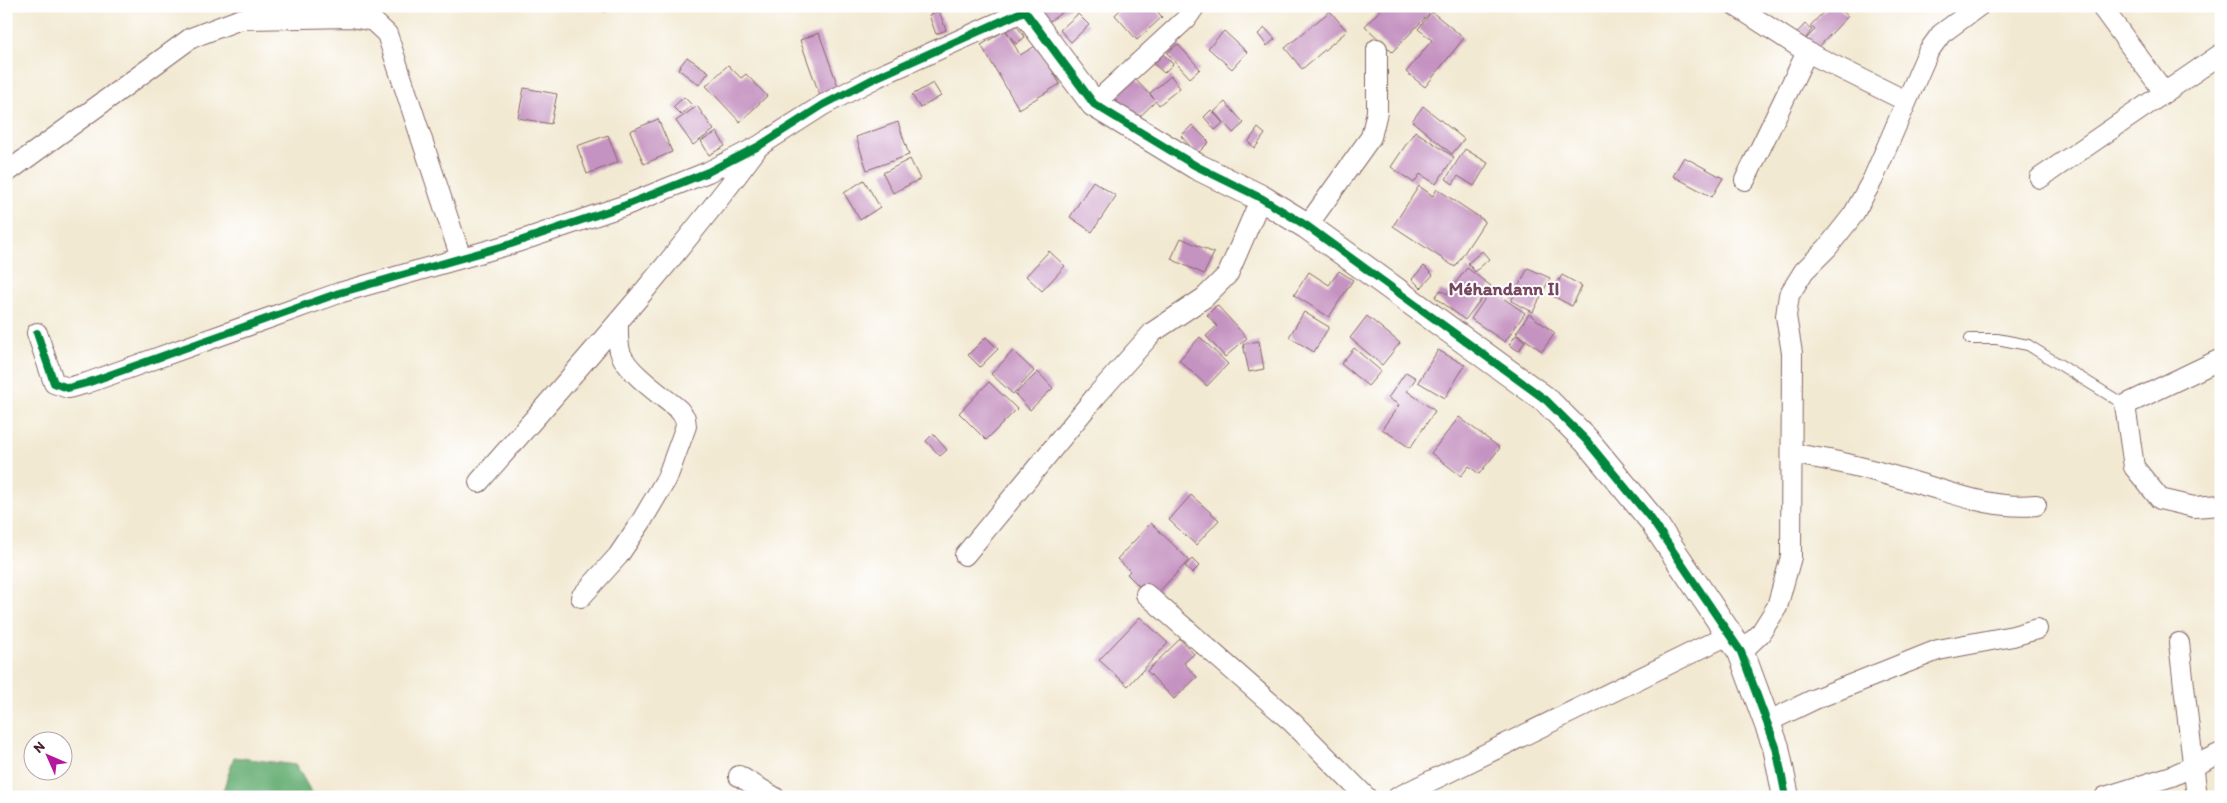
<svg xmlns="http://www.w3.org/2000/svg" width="2227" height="803" font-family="Itim,sans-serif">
<rect width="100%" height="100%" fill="#fff"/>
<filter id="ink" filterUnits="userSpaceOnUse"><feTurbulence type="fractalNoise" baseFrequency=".02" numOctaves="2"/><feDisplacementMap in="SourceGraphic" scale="10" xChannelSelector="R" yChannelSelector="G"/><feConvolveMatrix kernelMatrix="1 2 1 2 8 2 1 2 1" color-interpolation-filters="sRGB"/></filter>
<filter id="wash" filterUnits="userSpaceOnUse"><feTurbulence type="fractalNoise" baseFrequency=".0096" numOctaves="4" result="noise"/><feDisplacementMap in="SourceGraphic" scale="20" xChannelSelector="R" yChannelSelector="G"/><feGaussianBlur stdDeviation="1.12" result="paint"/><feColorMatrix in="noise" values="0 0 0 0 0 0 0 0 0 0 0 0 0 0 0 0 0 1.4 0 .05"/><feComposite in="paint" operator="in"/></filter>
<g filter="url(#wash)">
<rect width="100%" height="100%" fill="#f2e9d2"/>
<path fill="#68af74" stroke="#596750" d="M 234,757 L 296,765 L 314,797 L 221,797 Z"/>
<g id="blocks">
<g fill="#c593c1">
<path d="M 595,6 L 609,6 L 605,12 Z"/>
<path d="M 1047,6 L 1072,6 L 1048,22 L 1041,10 Z"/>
<path d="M 1124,6 L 1153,6 L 1162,17 L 1137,40 L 1115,15 Z"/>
<path d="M 1157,6 L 1169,6 L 1162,12 Z"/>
<path d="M 1384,6 L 1421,6 L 1429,14 L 1392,52 L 1365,26 Z"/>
<path d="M 1829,6 L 1837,6 L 1848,16 L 1816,50 L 1805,40 L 1815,30 L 1810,26 Z"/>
<path d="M 939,11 L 946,30 L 936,34 L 929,15 Z"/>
<path d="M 1330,11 L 1347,31 L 1302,69 L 1285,48 Z"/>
<path d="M 1432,12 L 1464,38 L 1425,87 L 1406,72 L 1432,40 L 1418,29 Z"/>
<path d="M 1078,14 L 1089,25 L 1071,42 L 1060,30 Z"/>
<path d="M 1015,24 L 1025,37 L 1016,44 L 1006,31 Z"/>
<path d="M 1805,24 L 1812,30 L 1802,43 L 1794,36 Z"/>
<path d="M 1265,28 L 1275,39 L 1267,46 L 1258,34 Z"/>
<path d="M 1006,30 L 1020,55 L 1037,45 L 1060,84 L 1019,109 L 981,45 Z"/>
<path d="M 1224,31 L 1247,52 L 1232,69 L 1208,48 Z"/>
<path d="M 819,33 L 839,89 L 820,96 L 800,40 Z"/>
<path d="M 1178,44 L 1200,69 L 1190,78 L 1167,53 Z"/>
<path d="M 1163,54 L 1173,64 L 1164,73 L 1154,64 Z"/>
<path d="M 687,57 L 709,72 L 699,85 L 678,69 Z"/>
<path d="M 728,65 L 741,78 L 746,74 L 767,96 L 740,122 L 706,86 Z"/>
<path d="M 1171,76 L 1180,88 L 1159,105 L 1156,101 L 1135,121 L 1112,96 L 1133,77 L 1154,99 L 1150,93 Z"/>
<path d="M 933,83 L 941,96 L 920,108 L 912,95 Z"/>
<path d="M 524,88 L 557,94 L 551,124 L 518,118 Z"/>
<path d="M 684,97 L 692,105 L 681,115 L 673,107 Z"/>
<path d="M 1225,102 L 1244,123 L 1233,133 L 1214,112 Z"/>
<path d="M 697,106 L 714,130 L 693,145 L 676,121 Z"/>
<path d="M 1423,106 L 1464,139 L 1452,154 L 1412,121 Z"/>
<path d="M 1211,110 L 1223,123 L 1215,130 L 1204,117 Z"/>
<path d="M 658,119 L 672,152 L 644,164 L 630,131 Z"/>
<path d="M 898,122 L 909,155 L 867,170 L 856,137 Z"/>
<path d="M 1192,125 L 1209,142 L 1197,154 L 1181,136 Z"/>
<path d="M 1258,128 L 1265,134 L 1255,148 L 1248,142 Z"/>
<path d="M 1415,131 L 1454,157 L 1436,184 L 1420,174 L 1414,183 L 1391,167 Z"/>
<path d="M 717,132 L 725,146 L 709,155 L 701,141 Z"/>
<path d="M 608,135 L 618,162 L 587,174 L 577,146 Z"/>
<path d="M 1465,149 L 1488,163 L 1474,186 L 1458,176 L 1453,184 L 1446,179 Z"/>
<path d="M 1684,157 L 1723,178 L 1712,197 L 1673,176 Z"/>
<path d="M 910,159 L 920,179 L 893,193 L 883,173 Z"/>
<path d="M 864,180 L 880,207 L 860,220 L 844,193 Z"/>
<path d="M 1093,181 L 1116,196 L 1092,232 L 1070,217 Z"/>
<path d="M 1419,186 L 1433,196 L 1437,189 L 1485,221 L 1455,267 L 1393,226 Z"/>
<path d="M 1181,238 L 1214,253 L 1204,274 L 1171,259 Z"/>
<path d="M 1049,251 L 1065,266 L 1042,291 L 1026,276 Z"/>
<path d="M 1482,251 L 1489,259 L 1475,272 L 1468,263 Z"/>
<path d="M 1424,266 L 1433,275 L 1421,288 L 1412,279 Z"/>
<path d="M 1467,268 L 1491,286 L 1465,320 L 1435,297 L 1441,290 L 1447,294 Z"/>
<path d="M 1528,268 L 1550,278 L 1533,312 L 1511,301 Z"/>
<path d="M 1339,271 L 1353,280 L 1329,317 L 1294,295 L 1309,272 L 1329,285 Z"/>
<path d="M 1562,275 L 1582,286 L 1572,306 L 1551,295 Z"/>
<path d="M 1491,290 L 1525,313 L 1505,342 L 1471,319 Z"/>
<path d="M 1217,305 L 1247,338 L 1225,357 L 1206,336 L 1217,326 L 1207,315 Z"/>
<path d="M 1304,312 L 1329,327 L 1314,352 L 1289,337 Z"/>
<path d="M 1529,314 L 1555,333 L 1542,351 L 1516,333 Z"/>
<path d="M 1367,316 L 1400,343 L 1382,365 L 1350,338 Z"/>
<path d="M 1516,335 L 1525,341 L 1519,351 L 1509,345 Z"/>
<path d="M 986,337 L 998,349 L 980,367 L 968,355 Z"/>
<path d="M 1200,337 L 1228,364 L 1207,386 L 1179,360 Z"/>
<path d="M 1259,341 L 1264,369 L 1249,372 L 1243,344 Z"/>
<path d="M 1354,348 L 1381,371 L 1368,386 L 1341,364 Z"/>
<path d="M 1438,350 L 1465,365 L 1445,398 L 1418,382 Z"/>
<path d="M 1013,351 L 1034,371 L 1013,394 L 991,374 Z"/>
<path d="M 1038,372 L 1053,388 L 1030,410 L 1015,394 Z"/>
<path d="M 1406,372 L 1416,378 L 1407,391 L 1435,411 L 1410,448 L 1382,429 L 1399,405 L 1388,398 Z"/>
<path d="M 989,382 L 1017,409 L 986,440 L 959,413 Z"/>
<path d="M 1459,417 L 1500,448 L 1479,474 L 1469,466 L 1461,476 L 1431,453 Z"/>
<path d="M 933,434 L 947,450 L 940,456 L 926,441 Z"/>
<path d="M 1191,495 L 1219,520 L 1196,545 L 1169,520 Z"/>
<path d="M 1151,523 L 1189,560 L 1152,599 L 1127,574 L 1130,571 L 1117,559 Z"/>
<path d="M 1192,559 L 1199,566 L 1192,573 L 1185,566 Z"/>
<path d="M 1140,617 L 1168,643 L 1128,686 L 1099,660 Z"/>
<path d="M 1180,639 L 1194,654 L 1184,663 L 1197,677 L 1174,699 L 1147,671 Z"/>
</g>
</g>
</g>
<g filter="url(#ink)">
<use href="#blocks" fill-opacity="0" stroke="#856665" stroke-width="1"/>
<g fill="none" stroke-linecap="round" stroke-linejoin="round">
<defs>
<path id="service" d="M 1970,339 L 1997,339 L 2028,345 L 2125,405"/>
<g id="minor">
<path d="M 1736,6 L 1807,52 L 1906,101"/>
<path d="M 2101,6 L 2164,92"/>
<path d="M 1094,104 L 1186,19 L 1195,6"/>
<path d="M 6,173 L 191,38 L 217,28 L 241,19 L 352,17 L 373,21 L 387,34 L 461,258"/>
<path d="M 2040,178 L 2221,54"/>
<path d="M 1745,180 L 1807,52"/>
<path d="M 1307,226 L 1371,137 L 1377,112 L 1377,49"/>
<path d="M 37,333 L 54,383 L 68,388 L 87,383 L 339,293 L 511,244 L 626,205 L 708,172 L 759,146 L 823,105 L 877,77 L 1024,11"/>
<path d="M 2221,359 L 2125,405 L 2134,467 L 2160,499 L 2194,507 L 2221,505"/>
<path d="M 1792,454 C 1840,460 1887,474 1934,488 C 1967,498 2001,509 2036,505"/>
<path d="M 479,482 C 574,373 670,266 756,150"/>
<path d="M 965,555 L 1096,396 L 1153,332 L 1204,298 L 1228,274 L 1261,198"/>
<path d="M 1146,594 L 1292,722 L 1366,797"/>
<path d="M 581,597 L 618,556 L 641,522 L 667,478 L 686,426 L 685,418 L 679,410 C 664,397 628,373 621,354 C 617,344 618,334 618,323"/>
<path d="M 2179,643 L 2197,797"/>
<path d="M 1741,652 L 1760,634 L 1777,607 L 1791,557 L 1792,353 L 1786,316 L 1789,295 L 1804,271 L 1827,248 L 1853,215 L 1873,179 L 1928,52 L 1941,34 L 1979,6"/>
<path d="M 1767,722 L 1815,699 L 1938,650 L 2013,636 L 2037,629"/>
<path d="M 739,776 L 774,797"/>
<path d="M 1398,797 L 1730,634"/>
<path d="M 2105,797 L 2172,776 L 2221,753"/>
</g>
<path id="tertiary" d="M 1021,6 L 1094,104 L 1196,166 L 1261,198 L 1307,226 L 1546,400 L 1586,440 L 1652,520 L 1741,652 L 1776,747 L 1786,797"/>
</defs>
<use href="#service" stroke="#856665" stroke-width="12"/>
<use href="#minor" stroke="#856665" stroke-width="22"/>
<use href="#tertiary" stroke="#856665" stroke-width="28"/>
<use href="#service" stroke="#fff" stroke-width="10"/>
<use href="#minor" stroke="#fff" stroke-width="20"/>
<use href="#tertiary" stroke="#fff" stroke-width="26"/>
<defs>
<g id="cycleway">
<path d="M 1021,6 L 1094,104 L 1196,166 L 1261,198 L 1307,226 L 1546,400 L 1586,440 L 1652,520 L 1741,652 L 1776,747 L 1786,797"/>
<path d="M 37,333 L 54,383 L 68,388 L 87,383 L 339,293 L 511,244 L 626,205 L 708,172 L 759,146 L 823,105 L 877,77 L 1024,11"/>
</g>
</defs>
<use href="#cycleway" stroke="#fff" stroke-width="11"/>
<use href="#cycleway" stroke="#00873e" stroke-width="8"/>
</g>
</g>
<g text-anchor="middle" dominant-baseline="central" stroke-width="4" stroke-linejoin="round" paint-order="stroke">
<g font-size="19" font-weight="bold" fill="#754860" stroke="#fff">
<text x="1504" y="288">Méhandann II</text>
</g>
</g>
<rect width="2227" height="803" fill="none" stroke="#fff" stroke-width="25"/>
<g transform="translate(48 756) rotate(315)"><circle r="24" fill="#ffffff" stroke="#b7a5aa"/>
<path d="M0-4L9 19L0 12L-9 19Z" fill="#b5179e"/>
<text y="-8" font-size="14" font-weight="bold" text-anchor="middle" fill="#4a1f2b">N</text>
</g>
</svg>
